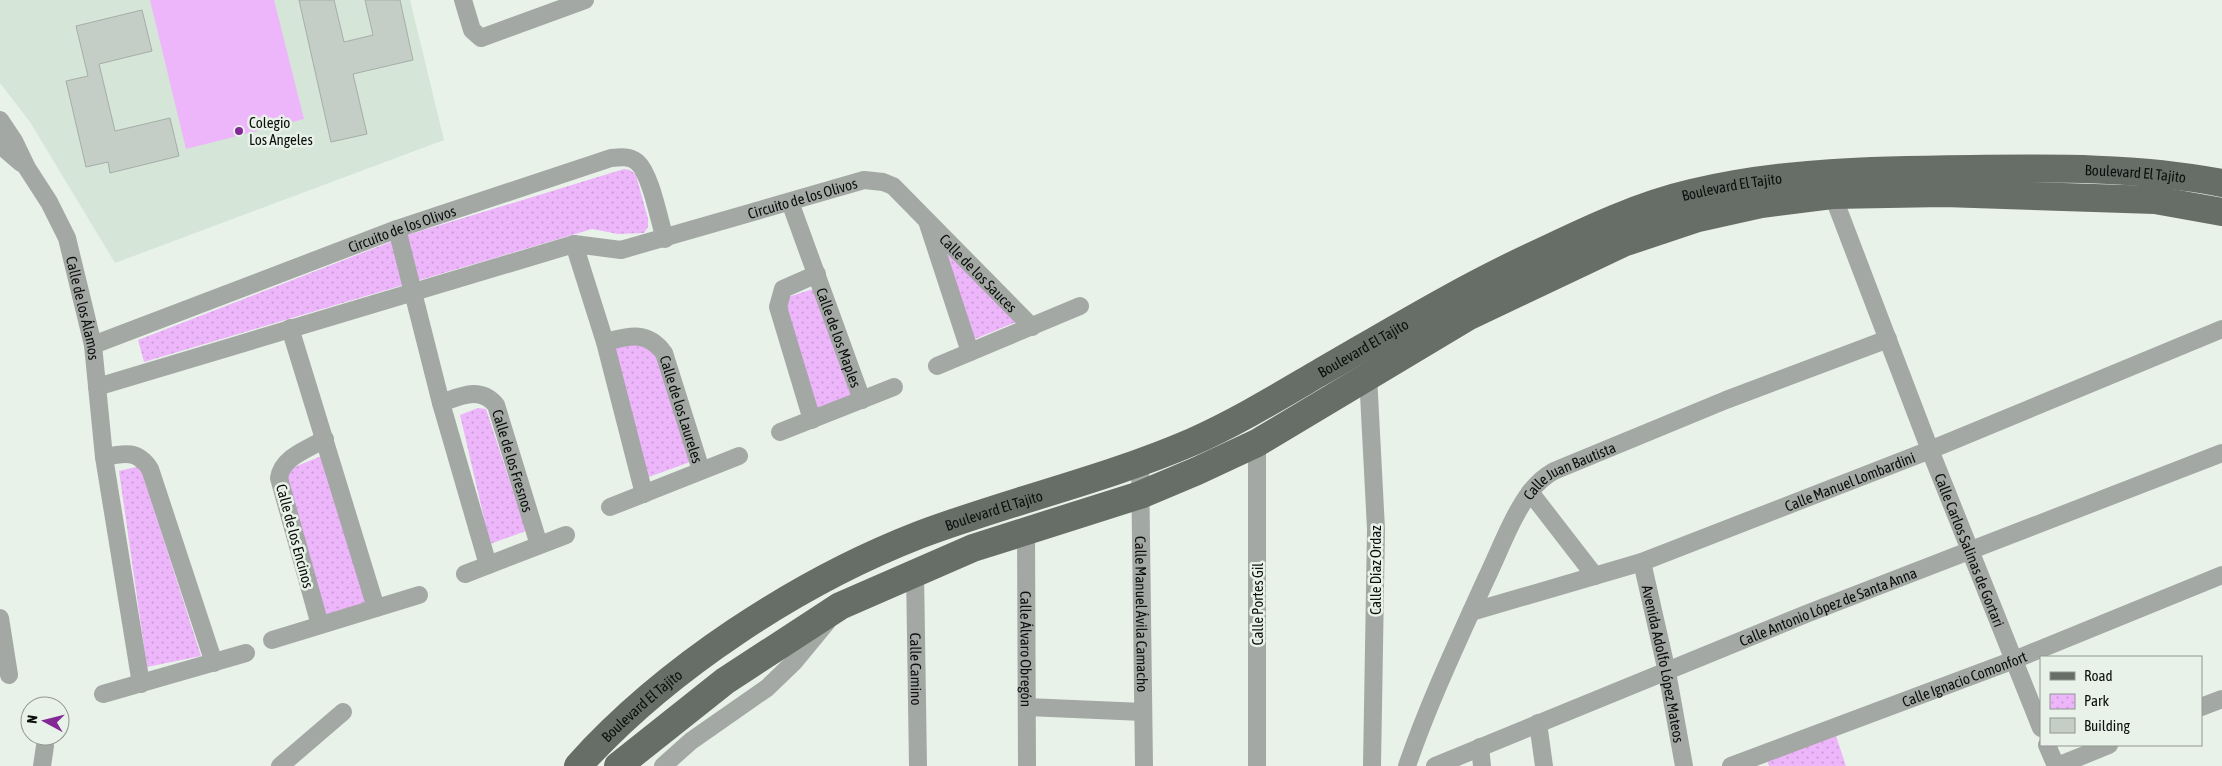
<svg xmlns="http://www.w3.org/2000/svg" width="2222" height="766" font-family="'Asap Condensed',sans-serif">
<defs>
<pattern id="park-dots" width="8" height="8" patternUnits="userSpaceOnUse" patternTransform="scale(1.25)"><rect width="8" height="8" fill="#edb6fa"/><path d="M2 2h.1M6 6h.1" fill="none" stroke="#ca9bd5" stroke-width="1.8" stroke-linecap="round"/></pattern>
</defs>
<rect width="100%" height="100%" fill="#e8f2e9"/>
<path fill="#d5e5d8" d="M 0,0 L 410,0 L 444,140 L 115,263 L 30,122 L 0,83 Z"/>
<g fill="url(#park-dots)">
<path d="M 624,169 L 630,170 L 636,175 L 648,219 L 648,227 L 644,233 L 618,234 L 592,229 L 144,362 L 138,340 L 411,234 Z"/>
<path d="M 936,237 L 1021,320 L 970,341 Z"/>
<path d="M 813,289 L 854,397 L 815,413 L 785,303 L 788,297 Z"/>
<path d="M 634,339 L 655,352 L 693,461 L 646,478 L 611,345 Z"/>
<path d="M 478,408 L 486,409 L 526,531 L 490,544 L 460,415 Z"/>
<path d="M 324,455 L 372,602 L 324,616 L 285,483 L 287,470 Z"/>
<path d="M 140,466 L 201,656 L 147,667 L 119,471 Z"/>
<path d="M 1835,733 L 1846,766 L 1769,766 L 1766,757 Z"/>
</g>
<path fill="#edb6fa" d="M 150,0 L 274,0 L 304,119 L 186,149 Z"/>
<g fill="#c4cec6" stroke="#a5aea6">
<path d="M 299,0 L 334,0 L 344,42 L 373,35 L 365,0 L 400,0 L 413,60 L 353,74 L 367,134 L 331,142 Z"/>
<path d="M 142,10 L 152,51 L 99,64 L 115,131 L 170,118 L 179,156 L 110,173 L 108,162 L 86,167 L 66,81 L 88,76 L 76,26 Z"/>
</g>
<g fill="none" stroke-linecap="round" stroke-linejoin="round">
<g stroke="#a4a8a5" stroke-width="18">
<path d="M 463,0 L 472,30 L 481,38 L 585,0"/>
<path id="s1" d="M 0,120 L 14,141 L 27,168 L 49,202 L 67,238 L 93,345 L 104,457 L 141,684"/>
<path d="M 0,145 L 21,163"/>
<path id="s2" d="M 1830,188 L 1930,450 L 2041,728"/>
<path id="s3" d="M 790,202 L 862,400"/>
<path d="M 928,224 L 970,352"/>
<path d="M 397,229 L 441,403 L 488,565"/>
<path d="M 574,244 L 605,342 L 644,494"/>
<path d="M 290,328 L 376,608"/>
<path id="s4" d="M 605,342 C 629,336 647,330 664,353 L 701,470"/>
<path id="s5" d="M 93,345 L 397,229 L 611,158 C 621,157 630,156 637,162 C 651,174 659,220 665,239"/>
<path d="M 937,366 L 1080,306"/>
<path d="M 1368,375 L 1376,529 L 1372,766"/>
<path id="s6" d="M 97,387 L 574,244 L 621,250 L 864,180 L 883,182 L 893,186 L 1032,327"/>
<path id="s7" d="M 441,403 C 461,396 480,386 496,405 L 539,545"/>
<path d="M 812,420 L 778,307 L 783,289 L 817,274"/>
<path d="M 780,432 L 894,387"/>
<path d="M 1257,443 L 1257,766"/>
<path d="M 104,457 C 124,453 138,450 150,469 L 214,663"/>
<path id="s8" d="M 1140,462 L 1144,766"/>
<path d="M 1530,492 L 1595,576"/>
<path d="M 610,507 L 739,456"/>
<path id="s9" d="M 1026,531 L 1027,766"/>
<path id="s10" d="M 1642,562 L 1667,672 L 1684,766"/>
<path id="s11" d="M 915,571 L 918,766"/>
<path d="M 465,574 L 566,535"/>
<path id="s12" d="M 1471,612 L 1642,562 L 1930,450 L 2222,329"/>
<path d="M 0,618 L 9,675"/>
<path d="M 320,625 L 279,478 C 282,457 308,449 325,439"/>
<path d="M 272,640 L 419,595"/>
<path d="M 103,694 L 246,653"/>
<path d="M 1027,707 L 1143,712"/>
<path d="M 2201,707 L 2222,699"/>
<path d="M 1538,723 L 1544,766"/>
<path d="M 2047,745 L 2056,766"/>
<path d="M 1480,747 L 1482,766"/>
<path d="M 42,766 L 45,746"/>
<path d="M 280,766 L 343,712"/>
<path d="M 663,766 L 691,741 L 767,688 L 794,662 L 827,622"/>
<path id="s13" d="M 1407,766 C 1429,702 1458,641 1486,579 C 1500,550 1512,516 1531,491 C 1538,482 1545,476 1554,471 L 1726,400 L 1888,339"/>
<path id="s14" d="M 1435,766 L 1806,614 L 2222,453"/>
<path id="s15" d="M 1731,766 L 2014,660 L 2222,575"/>
<path d="M 2057,766 L 2109,745"/>
</g>
<g stroke="#676e68" stroke-width="28">
<path id="s16" d="M 578,766 C 665,669 798,582 919,535 C 1009,501 1104,480 1192,442 C 1237,422 1278,397 1319,373 C 1392,331 1464,287 1541,252 C 1589,229 1640,205 1692,193 C 1783,171 1877,170 1970,169 C 2054,168 2140,167 2222,183"/>
<path d="M 618,766 L 725,681 L 840,606 L 973,548 L 1140,495 L 1197,471 L 1257,443 L 1469,316 L 1623,243 L 1698,218 L 1761,204 L 1832,195 L 1944,193 L 2155,200 L 2222,212"/>
</g>
</g>
<circle fill="#822996" stroke="#e8f2e9" stroke-width="2" cx="239" cy="131" r="5"/>
<g text-anchor="middle" dominant-baseline="central" stroke-width="5" stroke-linejoin="round" paint-order="stroke">
<g font-size="15" fill="#0c0f0d" stroke="#e8f2e9" text-anchor="start">
<text x="249" y="122">Colegio<tspan x="249" dy="17">Los Angeles</tspan></text>
</g>
<g font-size="15" fill="#0c0f0d" stroke="#e8f2e9">
<text stroke="none"><textPath href="#s16" startOffset="1709">Boulevard El Tajito</textPath></text>
<text stroke="none"><textPath href="#s16" startOffset="1304">Boulevard El Tajito</textPath></text>
<text stroke="none"><textPath href="#s6" startOffset="734">Circuito de los Olivos</textPath></text>
<text stroke="none"><textPath href="#s5" startOffset="330">Circuito de los Olivos</textPath></text>
<text stroke="none"><textPath href="#s6" startOffset="950">Calle de los Sauces</textPath></text>
<text stroke="none"><textPath href="#s1" startOffset="208">Calle de los Álamos</textPath></text>
<text stroke="none"><textPath href="#s3" startOffset="144">Calle de los Maples</textPath></text>
<text stroke="none"><textPath href="#s16" startOffset="899">Boulevard El Tajito</textPath></text>
<text stroke="none"><textPath href="#s4" startOffset="124">Calle de los Laureles</textPath></text>
<text stroke="none"><textPath href="#s7" startOffset="118">Calle de los Fresnos</textPath></text>
<text stroke="none"><textPath href="#s13" startOffset="346">Calle Juan Bautista</textPath></text>
<text stroke="none"><textPath href="#s12" startOffset="401">Calle Manuel Lombardini</textPath></text>
<text stroke="none"><textPath href="#s16" startOffset="494">Boulevard El Tajito</textPath></text>
<text transform="translate(295 536) rotate(75)">Calle de los Encinos</text>
<text stroke="none"><textPath href="#s2" startOffset="388">Calle Carlos Salinas de Gortari</textPath></text>
<text transform="translate(1375 570) rotate(-90)">Calle Díaz Ordaz</text>
<text transform="translate(1257 604) rotate(-90)">Calle Portes Gil</text>
<text stroke="none"><textPath href="#s14" startOffset="424">Calle Antonio López de Santa Anna</textPath></text>
<text stroke="none"><textPath href="#s8" startOffset="152">Calle Manuel Ávila Camacho</textPath></text>
<text stroke="none"><textPath href="#s9" startOffset="118">Calle Álvaro Obregón</textPath></text>
<text stroke="none"><textPath href="#s10" startOffset="104">Avenida Adolfo López Mateos</textPath></text>
<text stroke="none"><textPath href="#s11" startOffset="98">Calle Camino</textPath></text>
<text stroke="none"><textPath href="#s15" startOffset="249">Calle Ignacio Comonfort</textPath></text>
<text stroke="none"><textPath href="#s16" startOffset="88">Boulevard El Tajito</textPath></text>
</g>
</g>
<rect x="2040" y="656" width="162" height="90" fill="#e8f2e9" stroke="#909791"/>
<rect x="2050" y="672" width="25" height="8" fill="#676e68" stroke="#909791"/>
<text x="2084" y="681" font-size="15" fill="#0c0f0d">Road</text>
<rect x="2050" y="694" width="25" height="15" fill="url(#park-dots)" stroke="#909791"/>
<text x="2084" y="706" font-size="15" fill="#0c0f0d">Park</text>
<rect x="2050" y="718" width="25" height="15" fill="#c4cec6" stroke="#909791"/>
<text x="2084" y="731" font-size="15" fill="#0c0f0d">Building</text>
<g transform="translate(45 721) rotate(277)"><circle r="24" fill="#e8f2e9" stroke="#909791"/>
<path d="M0-4L9 19L0 12L-9 19Z" fill="#822996"/>
<text y="-8" font-size="14" font-weight="bold" text-anchor="middle" fill="#0c0f0d">N</text>
</g>
</svg>
